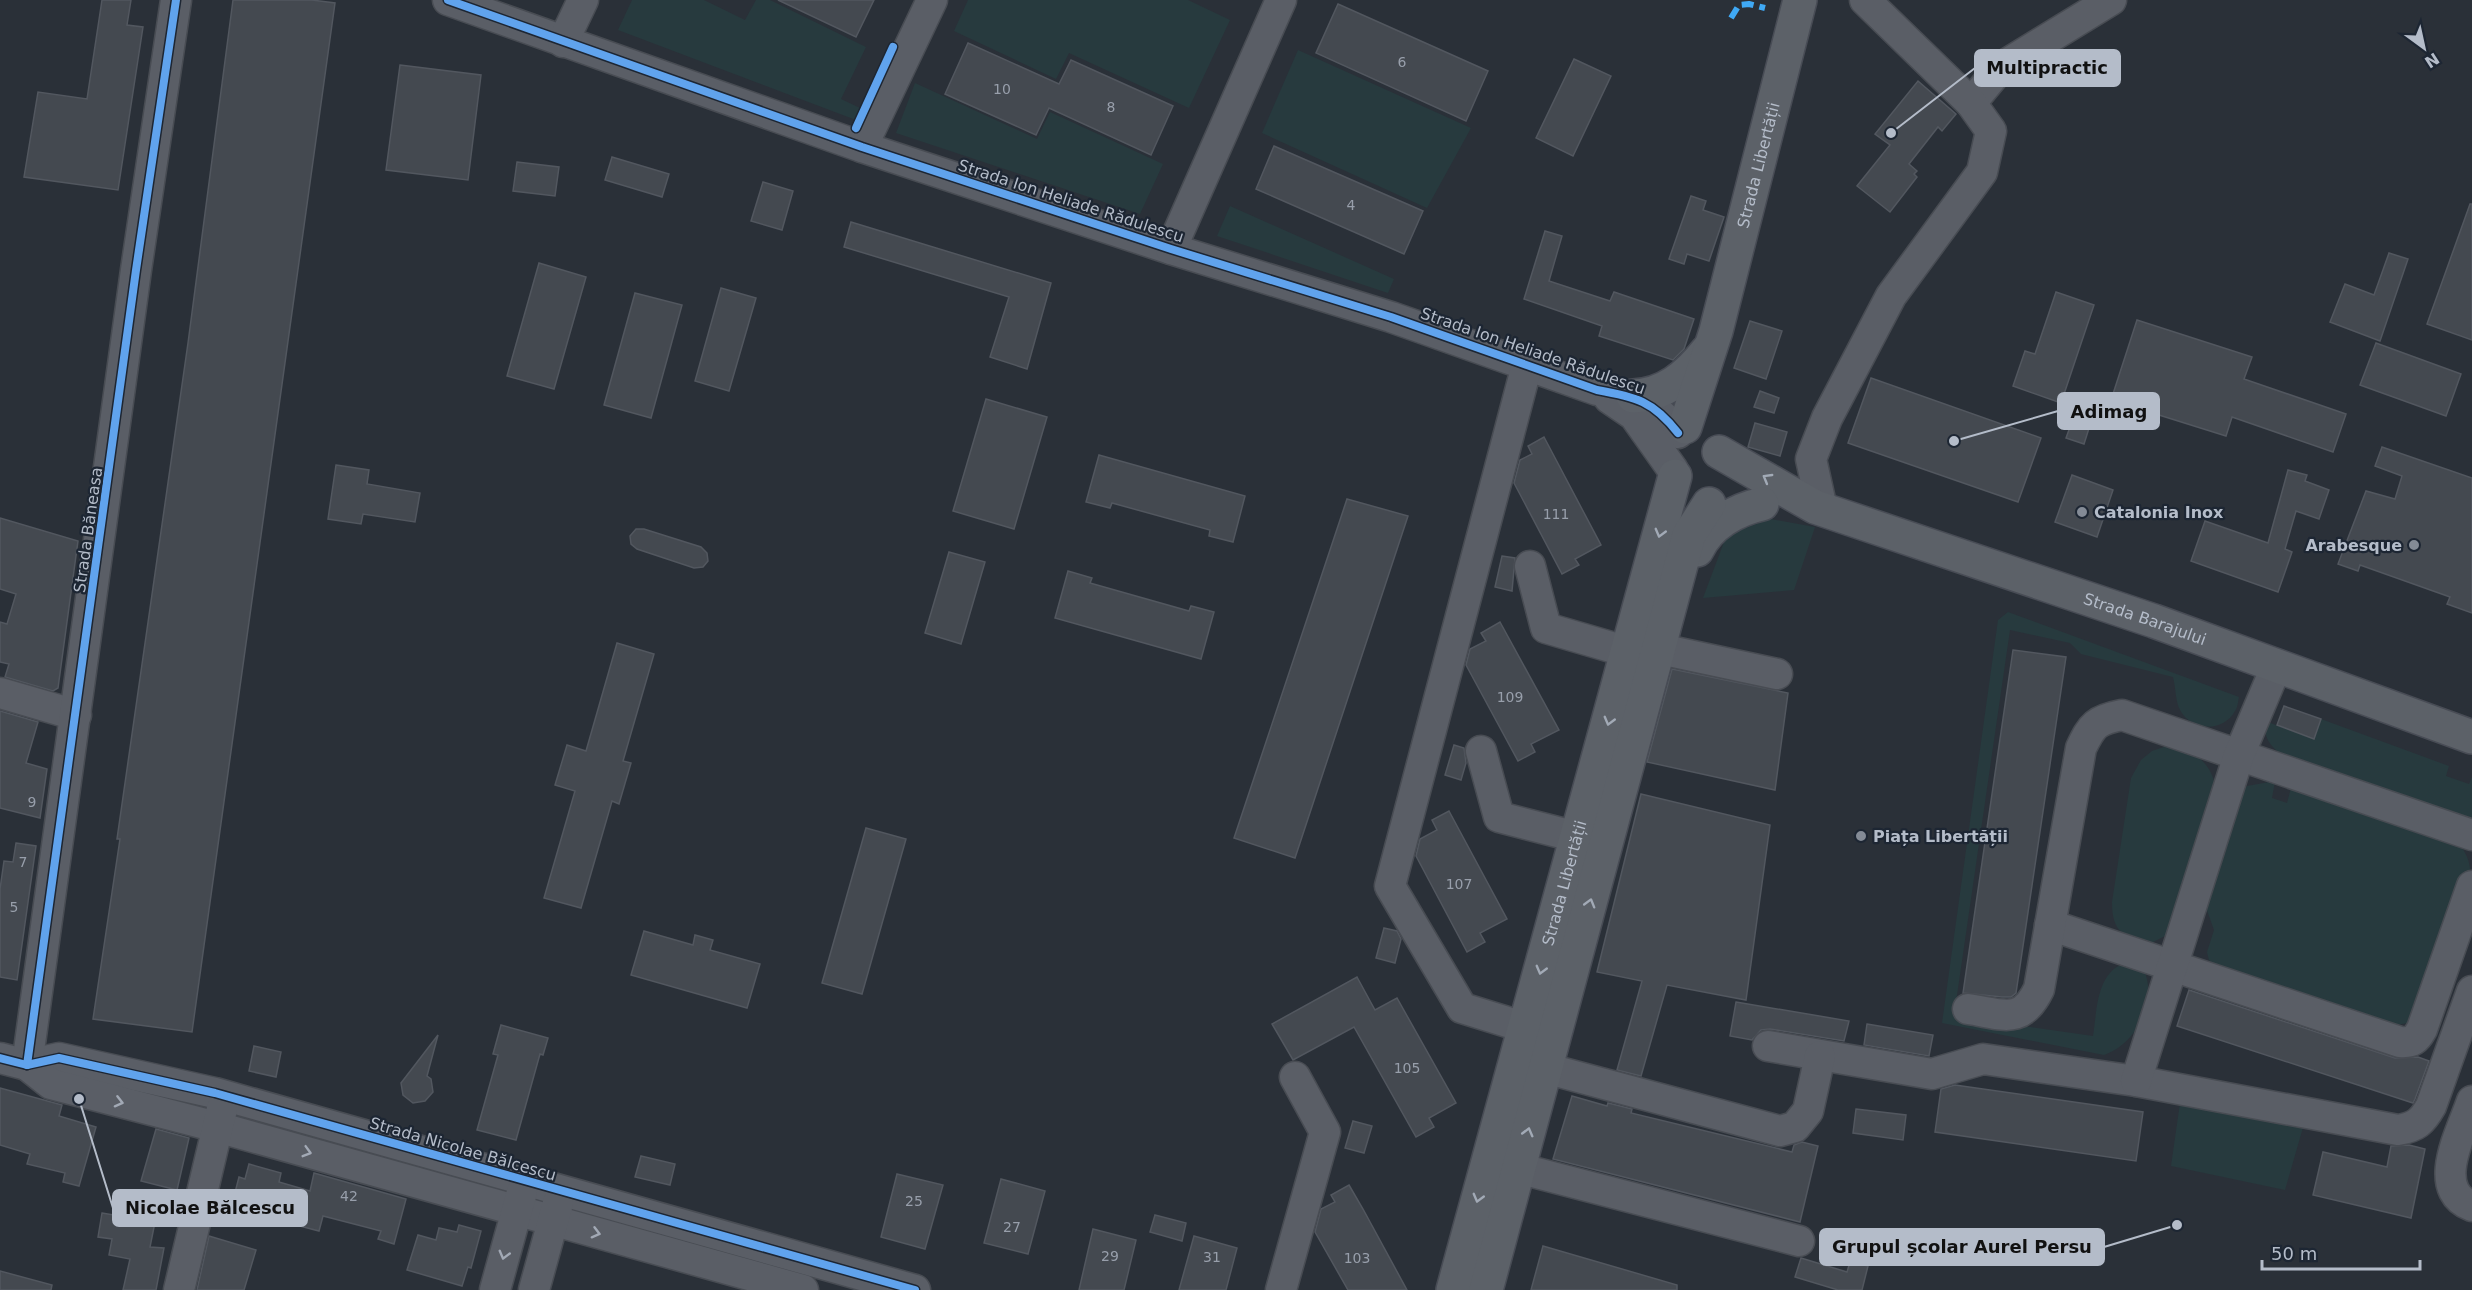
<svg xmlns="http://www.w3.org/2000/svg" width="2472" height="1290" font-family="'DejaVu Sans',sans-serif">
<rect width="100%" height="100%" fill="#2a3038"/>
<g fill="#273a3e">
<path d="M 632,0 L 704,0 L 745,20 L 756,0 L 770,0 L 866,47 L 841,99 L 860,108 L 856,120 L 618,30 Z"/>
<path d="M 968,0 L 1188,0 L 1230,20 L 1189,108 L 1069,53 L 1056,79 L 954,31 Z"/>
<path d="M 1298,50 L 1471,128 L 1427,208 L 1262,133 Z"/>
<path d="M 915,83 L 1037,139 L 1050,112 L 1163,164 L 1140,214 L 896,133 Z"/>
<path d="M 1230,206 L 1394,279 L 1388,293 L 1217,236 Z"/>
<path d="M 1771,519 L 1815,527 L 1794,590 L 1703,598 L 1727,534 Z"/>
<path d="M 2008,612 L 2239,697 C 2238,701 2238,707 2235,711 C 2223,733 2191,731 2180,710 C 2175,700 2176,688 2173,677 L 2081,654 L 2070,643 L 2010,630 L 1954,1016 L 2093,1036 C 2097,1011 2096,976 2122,964 L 2144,970 C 2158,1002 2136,1044 2104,1055 L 1942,1023 L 1998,620 Z"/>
<path d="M 2321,719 L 2449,766 L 2446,776 L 2469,784 L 2472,777 L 2472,820 L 2289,760 C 2274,749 2263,742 2265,721 L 2314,739 Z"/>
<path d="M 2164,747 C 2191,747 2212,761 2216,790 L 2167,935 L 2149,944 C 2123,937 2112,932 2112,902 L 2131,778 L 2141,760 L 2152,751 Z"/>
<path d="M 2275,781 L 2272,798 L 2287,803 L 2292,784 L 2460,845 C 2469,857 2472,868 2469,882 L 2408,1023 L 2396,1025 L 2216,967 L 2209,960 L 2207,952 L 2214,930 L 2204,902 L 2237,797 L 2247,786 Z"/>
<path d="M 2180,1103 L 2304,1124 L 2285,1190 L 2171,1166 Z"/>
</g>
<g fill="#444950" stroke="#52575f" stroke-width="1.5">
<path d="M 102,0 L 131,0 L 127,25 L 143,27 L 118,190 L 24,177 L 38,92 L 87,99 Z"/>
<path d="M 233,0 L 312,0 L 335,3 L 192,1032 L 93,1019 L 120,839 L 117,839 L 188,343 Z"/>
<path d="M 778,0 L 874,0 L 856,37 Z"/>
<path d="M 1338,4 L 1488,71 L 1466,121 L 1316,53 Z"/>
<path d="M 968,43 L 1059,84 L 1071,60 L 1173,106 L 1151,155 L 1049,108 L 1036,135 L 945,94 Z"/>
<path d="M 1574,59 L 1611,76 L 1573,156 L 1536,138 Z"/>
<path d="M 400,65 L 481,75 L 468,180 L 386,170 Z"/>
<path d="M 1918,81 L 1956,114 L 1942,131 L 1938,127 L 1909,164 L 1917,171 L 1914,174 L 1917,177 L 1890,212 L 1857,186 L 1890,145 L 1875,134 Z"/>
<path d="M 1274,146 L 1423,211 L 1404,254 L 1256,189 Z"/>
<path d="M 612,157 L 669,174 L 662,197 L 605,180 Z"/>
<path d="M 517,162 L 559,167 L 555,196 L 513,191 Z"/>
<path d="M 763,182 L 793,191 L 782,230 L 751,221 Z"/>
<path d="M 1691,196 L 1706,201 L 1703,210 L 1724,217 L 1709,261 L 1687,254 L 1684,264 L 1669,259 Z"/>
<path d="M 2470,204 L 2472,204 L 2472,340 L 2427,324 Z"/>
<path d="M 851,222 L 1051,283 L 1027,369 L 990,357 L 1009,297 L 844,247 Z"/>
<path d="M 1545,231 L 1562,236 L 1549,281 L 1610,301 L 1614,292 L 1694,319 L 1684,349 L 1673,360 L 1599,336 L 1602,326 L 1524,299 Z"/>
<path d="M 2389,253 L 2408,259 L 2380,341 L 2330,322 L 2345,284 L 2374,295 Z"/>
<path d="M 539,263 L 586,277 L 554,389 L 507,376 Z"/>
<path d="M 721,288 L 756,298 L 729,391 L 695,381 Z"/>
<path d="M 2056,292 L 2094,305 L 2061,403 L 2013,386 L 2025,351 L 2035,354 Z"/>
<path d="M 635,293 L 682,305 L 651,418 L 604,405 Z"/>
<path d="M 2137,320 L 2252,357 L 2244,379 L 2346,414 L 2333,452 L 2232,417 L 2226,436 L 2111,400 Z"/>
<path d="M 1750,321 L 1782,331 L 1766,379 L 1734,368 Z"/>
<path d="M 2376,343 L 2461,374 L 2446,416 L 2360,385 Z"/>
<path d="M 1871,378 L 2041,438 L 2018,502 L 1848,443 Z"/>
<path d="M 1760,391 L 1779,398 L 1774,413 L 1754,407 Z"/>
<path d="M 986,399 L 1047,417 L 1014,529 L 953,511 Z"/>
<path d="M 2074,416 L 2091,422 L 2084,444 L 2066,438 Z"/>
<path d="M 1755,423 L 1787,432 L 1780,456 L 1748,447 Z"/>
<path d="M 1544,437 L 1601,545 L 1575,559 L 1579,565 L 1562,574 L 1514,483 L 1520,460 L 1532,454 L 1528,446 Z"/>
<path d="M 2382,447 L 2472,478 L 2472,613 L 2447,604 L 2450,597 L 2360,565 L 2358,571 L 2338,564 L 2366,491 L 2395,499 L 2402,476 L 2375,466 Z"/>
<path d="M 1099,455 L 1245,496 L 1233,542 L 1209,536 L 1210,530 L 1112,503 L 1110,508 L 1086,502 Z"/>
<path d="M 336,465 L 369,470 L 367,484 L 420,493 L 415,522 L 363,514 L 361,524 L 328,519 Z"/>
<path d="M 2288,470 L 2307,475 L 2305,481 L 2329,490 L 2319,519 L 2296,511 L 2285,549 L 2292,552 L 2278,592 L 2191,561 L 2205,521 L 2268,543 Z"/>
<path d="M 2072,475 L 2113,490 L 2097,537 L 2055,522 Z"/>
<path d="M 1347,499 L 1408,516 L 1295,858 L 1234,838 Z"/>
<path d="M 0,518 L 78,541 L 58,688 L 53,691 L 5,677 L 9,664 L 0,662 L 0,622 L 7,624 L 16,594 L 0,589 Z"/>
<path d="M 636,529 L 644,529 L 701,547 L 707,553 L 708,561 L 703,567 L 694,568 L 637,549 L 631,544 L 630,536 Z"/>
<path d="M 949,552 L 985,562 L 961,644 L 925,633 Z"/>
<path d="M 1502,556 L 1515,558 L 1512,591 L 1495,587 Z"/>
<path d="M 1068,571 L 1092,578 L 1090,583 L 1189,611 L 1191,606 L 1214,612 L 1201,659 L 1055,618 Z"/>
<path d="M 1500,622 L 1559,730 L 1531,744 L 1535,752 L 1518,761 L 1466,665 L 1470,649 L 1486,641 L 1481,633 Z"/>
<path d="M 617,643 L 654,654 L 623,761 L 631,763 L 619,804 L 612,801 L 581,908 L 544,898 L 575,791 L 555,785 L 567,745 L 586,751 Z"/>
<path d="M 2013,650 L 2066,657 L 2016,993 L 2011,997 L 2002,997 L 1963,993 Z"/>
<path d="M 1672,669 L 1788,693 L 1775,790 L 1647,762 Z"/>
<path d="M 2284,706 L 2321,719 L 2314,739 L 2277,725 Z"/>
<path d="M 0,711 L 38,722 L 26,763 L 47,769 L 40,818 L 0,808 Z"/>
<path d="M 1454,745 L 1464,748 L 1466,763 L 1461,780 L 1445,775 Z"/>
<path d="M 1641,794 L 1770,825 L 1746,1000 L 1667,985 L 1641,1076 L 1617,1070 L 1642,981 L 1597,972 Z"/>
<path d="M 1449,811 L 1507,919 L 1480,933 L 1485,942 L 1467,952 L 1416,856 L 1420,839 L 1437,830 L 1432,820 Z"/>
<path d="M 866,828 L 906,839 L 862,994 L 822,983 Z"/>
<path d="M 16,843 L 36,846 L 17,980 L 0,977 L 0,889 L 4,861 L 13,862 Z"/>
<path d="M 1384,928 L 1397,931 L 1401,939 L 1395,963 L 1376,958 Z"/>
<path d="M 644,931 L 693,945 L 695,935 L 713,940 L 710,950 L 760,964 L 747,1008 L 631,975 Z"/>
<path d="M 1357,977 L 1375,1010 L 1397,998 L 1456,1103 L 1429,1118 L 1434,1127 L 1416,1137 L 1354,1027 L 1293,1060 L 1272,1024 Z"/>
<path d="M 2189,990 L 2395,1058 L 2418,1057 L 2429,1061 L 2415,1099 L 2413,1103 L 2177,1026 Z"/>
<path d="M 1736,1002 L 1849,1021 L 1844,1041 L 1770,1029 L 1761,1030 L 1752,1040 L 1730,1036 Z"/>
<path d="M 1867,1024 L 1933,1035 L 1929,1056 L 1864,1045 Z"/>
<path d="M 501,1025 L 548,1038 L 543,1055 L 540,1054 L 516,1140 L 477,1130 L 498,1055 L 493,1054 Z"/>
<path d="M 438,1035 L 427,1076 L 431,1079 L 433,1092 L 425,1101 L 413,1103 L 403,1095 L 401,1083 Z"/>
<path d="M 254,1046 L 281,1052 L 276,1077 L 249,1071 Z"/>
<path d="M 1955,1085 L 2143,1112 L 2136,1161 L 1935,1132 L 1941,1089 Z"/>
<path d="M 0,1088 L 62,1105 L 59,1116 L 96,1127 L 79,1186 L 63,1182 L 65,1173 L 27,1164 L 30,1154 L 0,1145 Z"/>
<path d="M 1572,1096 L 1607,1106 L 1608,1103 L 1632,1109 L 1631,1113 L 1792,1152 L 1794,1145 L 1802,1142 L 1818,1146 L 1800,1222 L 1553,1159 Z"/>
<path d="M 1856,1109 L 1906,1115 L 1903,1140 L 1853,1133 Z"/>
<path d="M 1353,1121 L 1372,1126 L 1364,1153 L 1345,1148 Z"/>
<path d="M 156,1129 L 189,1138 L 177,1190 L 141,1181 Z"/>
<path d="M 2409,1145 L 2425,1149 L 2411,1218 L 2313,1195 L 2323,1152 L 2387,1167 L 2391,1146 Z"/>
<path d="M 641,1156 L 675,1164 L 670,1185 L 635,1177 Z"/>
<path d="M 249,1164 L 281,1173 L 279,1182 L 310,1191 L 314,1173 L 406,1199 L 394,1244 L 378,1239 L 381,1231 L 323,1216 L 319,1231 L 231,1208 L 239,1177 L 245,1179 Z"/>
<path d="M 897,1174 L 943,1185 L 925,1249 L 881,1237 Z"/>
<path d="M 1001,1179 L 1045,1191 L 1028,1254 L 984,1243 Z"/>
<path d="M 1349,1185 L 1363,1209 L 1407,1290 L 1348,1290 L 1315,1232 L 1321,1209 L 1335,1202 L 1331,1195 Z"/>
<path d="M 102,1213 L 155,1222 L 150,1247 L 164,1248 L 156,1290 L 123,1290 L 130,1259 L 109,1255 L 112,1239 L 98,1237 Z"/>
<path d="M 1155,1215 L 1186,1223 L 1182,1241 L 1150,1232 Z"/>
<path d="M 459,1225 L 481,1231 L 471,1268 L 468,1267 L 462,1286 L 407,1270 L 418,1235 L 436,1240 L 439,1228 L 457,1232 Z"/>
<path d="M 1093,1229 L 1136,1240 L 1124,1290 L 1079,1290 Z"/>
<path d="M 209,1236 L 256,1250 L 244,1290 L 197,1290 Z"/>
<path d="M 1194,1236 L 1237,1248 L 1226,1290 L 1179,1290 Z"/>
<path d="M 1543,1246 L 1677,1285 L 1677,1290 L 1531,1290 Z"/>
<path d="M 1801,1258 L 1847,1272 L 1850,1262 L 1868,1266 L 1862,1290 L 1838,1290 L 1795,1277 Z"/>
<path d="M 0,1271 L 52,1285 L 51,1290 L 0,1290 Z"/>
</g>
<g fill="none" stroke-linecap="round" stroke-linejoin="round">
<defs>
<g id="minor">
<path d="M 448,0 L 862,147 L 1171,249 L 1391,317 L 1597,390 C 1636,397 1653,401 1678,433"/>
<path d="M 563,42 L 583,0"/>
<path d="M 1971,103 L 2000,68 L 2111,0"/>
<path d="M 862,147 L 932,0"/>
<path d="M 1171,249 L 1281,0"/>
<path d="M 1527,365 L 1390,886 L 1462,1008 L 1546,1034"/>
<path d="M 1609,398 L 1634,415 L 1673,470"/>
<path d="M 1822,509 L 1811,459 L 1827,418 L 1891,296 L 1982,172 L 1991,131 L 1971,103 L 1865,0"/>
<path d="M 1530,566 L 1546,628 L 1628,652"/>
<path d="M 1660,649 L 1777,674"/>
<path d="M 0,693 L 76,715"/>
<path d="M 1481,751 L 1499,817 L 1577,837"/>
<path d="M 2050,925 L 2400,1042 C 2412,1043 2416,1040 2422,1029 L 2472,886"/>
<path d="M 1968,1009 C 2003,1014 2021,1026 2039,989 L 2081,748 C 2092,725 2096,720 2122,715 L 2472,835"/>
<path d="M 1768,1046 L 1932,1074 L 1983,1059 L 2136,1081 L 2398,1130 C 2416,1127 2422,1122 2431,1106 L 2472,991"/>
<path d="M 0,1058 L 27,1065 L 59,1058 L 215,1093 L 915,1290"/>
<path d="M 1522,1062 L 1780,1131 L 1795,1127 L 1808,1111 L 1820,1056"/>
<path d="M 27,1065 L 136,270 L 176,0"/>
<path d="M 27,1065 L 51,1084 L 217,1127 L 803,1290"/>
<path d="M 2136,1081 L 2239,755 L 2277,665"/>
<path d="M 2472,1101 C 2462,1131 2429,1190 2472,1206"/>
<path d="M 1494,1162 L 1799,1241"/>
<path d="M 179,1290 L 222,1109"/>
<path d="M 495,1290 L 522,1192"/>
<path d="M 534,1290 L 558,1203"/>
<path d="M 1281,1290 L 1325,1132 L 1295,1077"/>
</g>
<g id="major">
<path d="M 1633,396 C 1665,395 1687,376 1707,351"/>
<path id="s1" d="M 1685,427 L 1716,331 L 1800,0"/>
<path id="s2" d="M 1719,452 L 1815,507 L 2154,621 L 2472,737"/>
<path d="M 1697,550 C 1709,525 1735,510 1762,504"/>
<path id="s3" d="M 1453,1290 L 1675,476"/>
<path d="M 1486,1290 L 1689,535 L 1709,504"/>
</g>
</defs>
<use href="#minor" stroke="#484c53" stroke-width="33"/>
<use href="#major" stroke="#484c55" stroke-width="36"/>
<use href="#minor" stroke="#5a5e66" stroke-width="30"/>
<use href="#major" stroke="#5c6168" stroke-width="33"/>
<path stroke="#3fa9f5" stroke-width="6" stroke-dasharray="12 6" stroke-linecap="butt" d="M 1731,18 L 1739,5 L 1749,4 L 1765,8"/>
<defs>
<g id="cycleway">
<path d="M 448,0 L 862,147 L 1171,249 L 1391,317 L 1597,390 C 1636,397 1653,401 1678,433"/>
<path d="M 856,128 L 893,47"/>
<path d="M 0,1058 L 27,1065 L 59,1058 L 215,1093 L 915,1290"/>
<path d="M 27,1065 L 136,270 L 176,0"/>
</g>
</defs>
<use href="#cycleway" stroke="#1d2633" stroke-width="11"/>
<use href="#cycleway" stroke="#60a3ed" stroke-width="8"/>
</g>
<defs><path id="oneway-chevron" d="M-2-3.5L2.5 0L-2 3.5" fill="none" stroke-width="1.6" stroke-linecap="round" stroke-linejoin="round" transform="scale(1.5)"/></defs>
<g stroke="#a2aab6">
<use href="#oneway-chevron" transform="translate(1767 478) rotate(-150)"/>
<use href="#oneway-chevron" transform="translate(1660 533) rotate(105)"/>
<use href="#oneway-chevron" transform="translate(1609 721) rotate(105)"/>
<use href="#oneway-chevron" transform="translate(1590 903) rotate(-74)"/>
<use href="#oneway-chevron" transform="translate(1541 970) rotate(105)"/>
<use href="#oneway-chevron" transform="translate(1528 1132) rotate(-75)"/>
<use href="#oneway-chevron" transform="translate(1478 1198) rotate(105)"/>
</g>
<g stroke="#a2a9b5">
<use href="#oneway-chevron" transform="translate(119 1102) rotate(14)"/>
<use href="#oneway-chevron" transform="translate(307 1152) rotate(16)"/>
<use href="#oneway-chevron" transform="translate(596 1233) rotate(15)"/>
<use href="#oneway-chevron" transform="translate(504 1255) rotate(105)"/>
</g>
<g fill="#848b96" stroke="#1d2633" stroke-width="2">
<circle cx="2082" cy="512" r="6"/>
<circle cx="2414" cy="545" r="6"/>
<circle cx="1861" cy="836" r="6"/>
</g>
<g text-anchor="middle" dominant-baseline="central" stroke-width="4.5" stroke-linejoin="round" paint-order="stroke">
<g font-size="14" fill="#989fab">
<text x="1402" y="62">6</text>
<text x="1002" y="89">10</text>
<text x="1111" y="107">8</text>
<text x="1351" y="205">4</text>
<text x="1556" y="514">111</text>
<text x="1510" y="697">109</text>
<text x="32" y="802">9</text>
<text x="23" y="862">7</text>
<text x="1459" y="884">107</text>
<text x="14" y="907">5</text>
<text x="1407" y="1068">105</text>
<text x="349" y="1196">42</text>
<text x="914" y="1201">25</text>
<text x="1012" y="1227">27</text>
<text x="1110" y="1256">29</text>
<text x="1212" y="1257">31</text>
<text x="1357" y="1258">103</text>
</g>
<g font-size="16" fill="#b4bcc9" stroke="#1d2633">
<text stroke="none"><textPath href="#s1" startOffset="272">Strada Libertății</textPath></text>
<text transform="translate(1071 201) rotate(18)">Strada Ion Heliade Rădulescu</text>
<text transform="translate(1533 351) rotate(19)">Strada Ion Heliade Rădulescu</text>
<text transform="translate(88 530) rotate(-82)">Strada Băneasa</text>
<text stroke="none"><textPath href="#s2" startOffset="459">Strada Barajului</textPath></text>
<text stroke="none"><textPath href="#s3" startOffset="422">Strada Libertății</textPath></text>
<text transform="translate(463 1149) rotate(16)">Strada Nicolae Bălcescu</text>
</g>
<g font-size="16" font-weight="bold" fill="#b4bcc9" stroke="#1d2633" text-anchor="start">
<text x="2094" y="512">Catalonia Inox</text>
<text x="2402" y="545" text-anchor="end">Arabesque</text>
<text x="1873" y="836">Piața Libertății</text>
</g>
</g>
<path fill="none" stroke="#b4bcc9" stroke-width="2" d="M1891 133L1975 68M1954 441L2058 411M79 1099L113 1208M2177 1225L2104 1247"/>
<g fill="#b4bcc9" stroke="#1d2633" stroke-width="2">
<circle cx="1891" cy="133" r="6"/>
<circle cx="1954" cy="441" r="6"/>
<circle cx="79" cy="1099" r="6"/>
<circle cx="2177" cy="1225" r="6"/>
</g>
<g fill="#b4bcc9" stroke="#b4bcc9" stroke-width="2">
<rect x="1975" y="50" width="145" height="36" rx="6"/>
<rect x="2058" y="393" width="101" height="36" rx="6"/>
<rect x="113" y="1190" width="194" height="36" rx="6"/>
<rect x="1820" y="1229" width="284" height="36" rx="6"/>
</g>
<g font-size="18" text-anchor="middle" font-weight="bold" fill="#111">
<text x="2047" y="74">Multipractic</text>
<text x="2109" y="418">Adimag</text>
<text x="210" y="1214">Nicolae Bălcescu</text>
<text x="1962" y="1253">Grupul școlar Aurel Persu</text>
</g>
<g transform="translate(2424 48) rotate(147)" stroke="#1d2633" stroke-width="4.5" paint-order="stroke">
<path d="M0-4.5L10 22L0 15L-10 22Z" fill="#b4bcc9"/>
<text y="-9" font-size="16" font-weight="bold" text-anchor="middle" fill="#b4bcc9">N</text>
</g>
<path d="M2262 1260v9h158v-9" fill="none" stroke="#b4bcc9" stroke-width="3"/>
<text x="2271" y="1260" font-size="18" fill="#b4bcc9" stroke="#1d2633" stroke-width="4.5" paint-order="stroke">50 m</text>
</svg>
